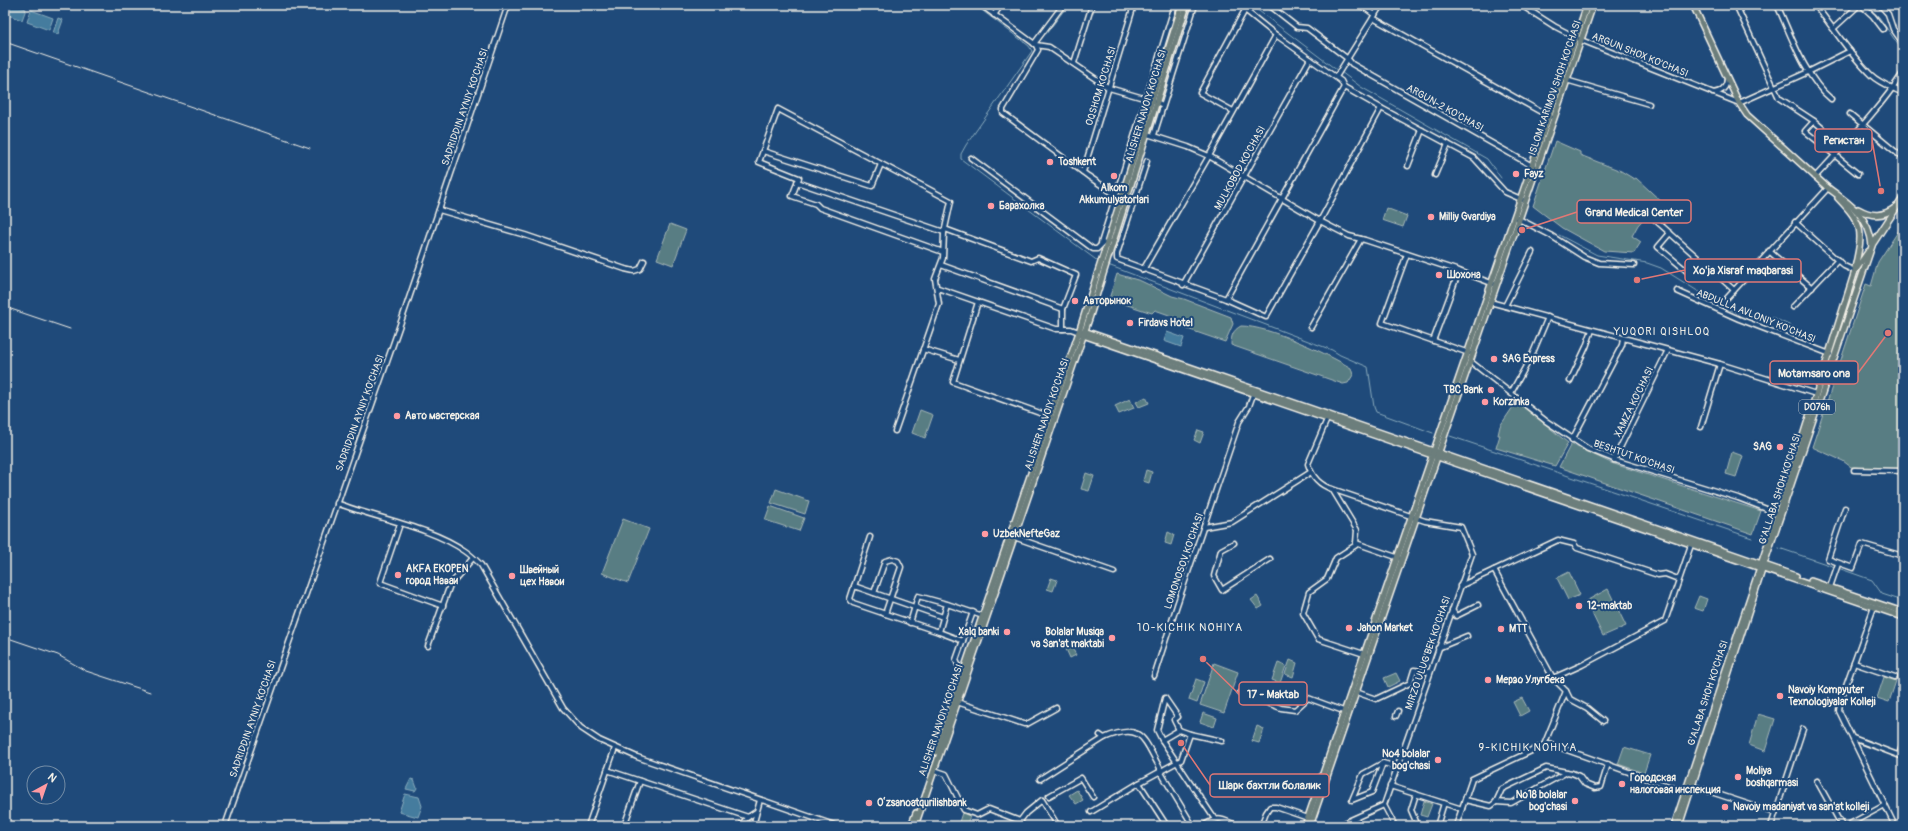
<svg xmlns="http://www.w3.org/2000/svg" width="1908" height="831" font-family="Pangolin,sans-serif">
<rect width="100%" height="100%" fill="#1f4a7a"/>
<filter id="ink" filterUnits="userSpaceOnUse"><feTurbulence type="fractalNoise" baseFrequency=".025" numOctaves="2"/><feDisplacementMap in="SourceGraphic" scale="8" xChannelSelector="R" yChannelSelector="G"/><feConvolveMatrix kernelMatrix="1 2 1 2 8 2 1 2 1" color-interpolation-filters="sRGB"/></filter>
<g filter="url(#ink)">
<g fill="#597d83" stroke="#a6b7b6">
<path d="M 1555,141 L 1580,152 L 1580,155 L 1621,171 L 1634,179 L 1636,178 L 1665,205 L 1652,218 L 1648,214 L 1638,225 L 1632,236 L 1641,242 L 1634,253 L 1604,251 L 1562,228 L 1533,206 Z"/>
<path d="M 1386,208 L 1407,216 L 1403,227 L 1382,220 Z"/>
<path d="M 670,224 L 686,230 L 673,265 L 657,259 Z"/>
<path d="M 1903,224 L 1903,470 L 1851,467 L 1843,461 L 1812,447 L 1866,284 L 1871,286 L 1878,262 Z"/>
<path d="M 1117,274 L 1141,281 L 1172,296 L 1184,299 L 1231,317 L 1233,324 L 1225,342 L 1173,324 L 1172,316 L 1155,310 L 1152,313 L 1109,299 Z"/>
<path d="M 1241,326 C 1269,326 1326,353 1351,368 L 1353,375 L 1348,383 L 1343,384 L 1231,345 C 1231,336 1233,330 1241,326 Z"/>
<path d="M 1146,397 L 1149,403 L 1139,407 L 1136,402 Z"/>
<path d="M 1130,399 L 1134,408 L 1119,414 L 1115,406 Z"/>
<path d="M 1517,401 L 1568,443 L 1555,466 L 1496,448 L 1500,435 L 1498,435 L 1500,426 Z"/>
<path d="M 920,410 L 933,415 L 925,438 L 912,433 Z"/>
<path d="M 1198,430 L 1204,432 L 1200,443 L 1194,440 Z"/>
<path d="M 1571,444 L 1611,463 L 1761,511 L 1753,534 L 1559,467 Z"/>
<path d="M 1732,452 L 1743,456 L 1736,477 L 1726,474 Z"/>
<path d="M 1146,470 L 1152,472 L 1149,483 L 1143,481 Z"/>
<path d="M 1086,473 L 1094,476 L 1089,491 L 1081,489 Z"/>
<path d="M 776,489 L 809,501 L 805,514 L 771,503 Z"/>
<path d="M 770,506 L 804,518 L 799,531 L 765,520 Z"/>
<path d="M 623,519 L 649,529 L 628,583 L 602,573 Z"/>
<path d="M 1168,532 L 1174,535 L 1171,545 L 1165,543 Z"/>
<path d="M 1569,572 L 1580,595 L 1568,600 L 1557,578 Z"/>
<path d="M 1051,578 L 1057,580 L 1053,591 L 1047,589 Z"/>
<path d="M 1608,589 L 1626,626 L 1603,636 L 1586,601 Z"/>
<path d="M 1257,596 L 1263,606 L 1258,609 L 1251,600 Z"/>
<path d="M 1699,596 L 1707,599 L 1703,611 L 1694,608 Z"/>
<path d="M 1071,646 L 1076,655 L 1070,658 L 1066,649 Z"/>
<path d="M 1290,660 L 1297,663 L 1293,677 L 1285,674 Z"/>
<path d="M 1214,663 L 1238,672 L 1224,713 L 1200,705 Z"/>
<path d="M 1278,663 L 1286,666 L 1280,683 L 1272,680 Z"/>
<path d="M 1396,673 L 1400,681 L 1388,687 L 1384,678 Z"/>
<path d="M 1884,677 L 1896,681 L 1889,702 L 1877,698 Z"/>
<path d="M 1196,679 L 1204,682 L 1197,703 L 1189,700 Z"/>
<path d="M 1522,698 L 1529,711 L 1520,716 L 1513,702 Z"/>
<path d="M 1203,713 L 1217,718 L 1214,727 L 1200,722 Z"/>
<path d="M 1758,714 L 1775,719 L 1765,751 L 1749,745 Z"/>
<path d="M 1257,726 L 1264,729 L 1259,743 L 1252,741 Z"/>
<path d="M 1624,747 L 1650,755 L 1644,773 L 1618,764 Z"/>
<path d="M 1077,790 L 1083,800 L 1076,804 L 1069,795 Z"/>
<path d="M 1424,801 L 1432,804 L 1427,817 L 1420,815 Z"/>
<path d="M 962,813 L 970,816 L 966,826 L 958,825 Z"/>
</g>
<g fill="#447c9e" stroke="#8aabbc">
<path d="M 5,5 L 15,5 L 26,9 L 22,20 L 5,14 Z"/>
<path d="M 31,10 L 53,18 L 49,30 L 27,22 Z"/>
<path d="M 58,18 L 63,20 L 58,34 L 53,33 Z"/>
<path d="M 1167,332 L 1184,338 L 1181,347 L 1164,341 Z"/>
<path d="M 411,779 L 414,780 L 417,788 L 415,791 L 406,789 Z"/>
<path d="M 405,794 L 419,797 L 422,806 L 418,817 L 399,812 Z"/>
</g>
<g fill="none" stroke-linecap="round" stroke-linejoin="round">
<g stroke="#8aabbc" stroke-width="1">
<path d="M 975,5 L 1029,46 L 1032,51 L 966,145 L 961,154 L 961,159 L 1099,262"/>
<path d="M 1251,5 L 1338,71"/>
<path d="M 1866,5 L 1879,17 L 1903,52"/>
<path d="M 1046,34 L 1068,5"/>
<path d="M 1341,72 L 1361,87 L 1487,159 L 1501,178"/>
<path d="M 1559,235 L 1597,255 L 1647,263 L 1661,268 L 1723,307 L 1733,311 L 1774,318 L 1818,339"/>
<path d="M 1108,265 L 1332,350 L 1340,355 L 1368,367 L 1374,407 L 1376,412 L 1433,433"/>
<path d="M 1450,436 L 1752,538"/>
<path d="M 1779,548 L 1835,567"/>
<path d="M 1838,568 L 1872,580 L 1882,594 L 1903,601"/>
</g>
<defs>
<g id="minor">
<path d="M 981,5 L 1036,45 L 1038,50 L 1003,109 L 1003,113 L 1088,176 L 1122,199 L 1133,202"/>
<path d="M 1243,5 L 1245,10 L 1276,35 L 1341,81 L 1344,87 L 1381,108 L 1474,158 L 1505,192 L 1523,200"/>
<path d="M 1269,5 L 1297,27 L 1307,28 L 1348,59 L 1352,64 L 1534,167"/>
<path d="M 1361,5 L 1375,15"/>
<path d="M 1521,5 L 1554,26 L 1581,40 L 1739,103 L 1808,72 L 1850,51"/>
<path d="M 1736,5 L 1779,98 L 1814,121 L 1843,146"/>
<path d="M 1777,5 C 1791,35 1805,78 1831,99"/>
<path d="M 1815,5 C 1834,28 1849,54 1871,75 C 1879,83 1893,88 1903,93"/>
<path d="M 1861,5 L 1873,16 L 1883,29"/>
<path d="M 1880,5 L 1888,14 L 1893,29 L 1903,43"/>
<path d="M 994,15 L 1001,5"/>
<path d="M 1373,18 L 1550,117"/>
<path d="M 1834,28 L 1859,5"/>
<path d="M 1034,44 L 1063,5"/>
<path d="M 1036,45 L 1049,47 L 1109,88 L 1147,99"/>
<path d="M 1074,63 L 1092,5"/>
<path d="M 1336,77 L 1381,5"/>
<path d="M 1566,80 L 1649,104"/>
<path d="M 1713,93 C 1722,92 1727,87 1727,78"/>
<path d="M 1154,101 L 1163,105"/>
<path d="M 1233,111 L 1200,93 L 1245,10"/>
<path d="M 1850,114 L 1903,158"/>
<path d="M 1814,121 L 1805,131 L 1858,174"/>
<path d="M 1144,133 L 1188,147 L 1209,156 L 1320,221 L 1349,236 L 1365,240 L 1459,271 L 1494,284"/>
<path d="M 1154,135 L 1195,5"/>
<path d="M 763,151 L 872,186 L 881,164"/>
<path d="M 971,158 L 1093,249 L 1097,249 L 1103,243"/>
<path d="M 1147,161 L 1117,254 L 1117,259 L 1226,299 L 1266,317 L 1320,221 L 1381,108"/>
<path d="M 1408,166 L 1422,130"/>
<path d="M 1083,172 L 1134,5"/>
<path d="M 1435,175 L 1448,144"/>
<path d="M 1815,177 C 1846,143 1878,111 1903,73"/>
<path d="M 797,182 L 944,232"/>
<path d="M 439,210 L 525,235 L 625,269 L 634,271 L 640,269 L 644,261"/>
<path d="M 1515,217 L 1550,235 L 1584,257 L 1599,263 L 1634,265"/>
<path d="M 1653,218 L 1734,290"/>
<path d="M 1795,222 L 1844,266 L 1855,271"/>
<path d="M 945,229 L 1031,261 L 1038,258 L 1076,275 L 1063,309 L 1063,329"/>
<path d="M 1670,233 L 1658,247 L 1694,277 L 1697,276 L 1706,266"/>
<path d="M 1101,243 L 1175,5"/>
<path d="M 1769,251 L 1812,288"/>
<path d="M 1407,254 L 1382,323 L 1469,353"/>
<path d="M 941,265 L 1063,309"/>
<path d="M 1143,270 L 1209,156 L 1276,35"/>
<path d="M 1183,285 L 1310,59"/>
<path d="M 938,288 L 1056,329 L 1071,329 L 1079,332"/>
<path d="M 1677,291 L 1739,319 L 1830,354"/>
<path d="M 1727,298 L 1828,188"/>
<path d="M 1226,299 L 1344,87"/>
<path d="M 978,302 L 953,382 L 1051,417"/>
<path d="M 1490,302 L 1720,364 L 1816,394"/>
<path d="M 1505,306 L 1532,252"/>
<path d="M 1793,307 L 1838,260"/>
<path d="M 1311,327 L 1361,239"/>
<path d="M 1433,341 L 1459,271"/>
<path d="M 923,349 L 959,360"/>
<path d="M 1470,361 L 1546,421 L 1588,449 L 1618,461 L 1738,498 L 1777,513"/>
<path d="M 1570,381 L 1586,347 L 1592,330"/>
<path d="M 1511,393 L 1532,355 L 1548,317"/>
<path d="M 1328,417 L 1308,464 C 1312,477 1319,485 1332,489 L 1357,530 L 1356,543"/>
<path d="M 1701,427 L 1720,364"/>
<path d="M 895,431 L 939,304 L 935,279 L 943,258 L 944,233 L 951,201 L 778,109 L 759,162 L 799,178 L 792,196 L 816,204 L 820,208 L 943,252"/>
<path d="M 1572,440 L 1622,345 L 1623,338"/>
<path d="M 1614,460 L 1668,350"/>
<path d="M 1854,470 L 1903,471"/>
<path d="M 1332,489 L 1425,521 L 1461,527 L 1472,554 L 1384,805 L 1395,826"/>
<path d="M 337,503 C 377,519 429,526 465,551 C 471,555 476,560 481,565 L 563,708 L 581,728 L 599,740 L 637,757 L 837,826"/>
<path d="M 1845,508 L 1828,559 L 1853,568 L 1862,544 L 1903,556"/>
<path d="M 400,524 L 380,583 L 443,606"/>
<path d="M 1204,527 L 1232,522 L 1311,472"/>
<path d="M 870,537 L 850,599 L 853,603 L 939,632 L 947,604 L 983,616"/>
<path d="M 1014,537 L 1114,572"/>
<path d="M 1234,543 L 1221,550 L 1214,576 L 1222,590 L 1270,559"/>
<path d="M 1356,543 L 1356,545 L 1336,558 L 1327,579 L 1309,592 L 1303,613 L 1318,639 L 1367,655"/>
<path d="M 1356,543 L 1399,558"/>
<path d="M 1494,570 L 1553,678 L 1566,691 L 1570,699 L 1587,708 L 1603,721"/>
<path d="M 854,586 L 943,617"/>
<path d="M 1460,586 L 1558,540 L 1574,544 L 1577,548 L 1658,575 L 1665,574 L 1678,579"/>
<path d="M 1829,590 L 1838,564"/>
<path d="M 874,593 L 885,561 L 892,559 L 898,561 L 901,567 L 885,614"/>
<path d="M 1874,607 L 1840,702 L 1839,711 L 1895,826"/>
<path d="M 1452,610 L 1456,616 L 1478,605"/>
<path d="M 910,623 L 918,596 L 947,604"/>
<path d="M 939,632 L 963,641"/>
<path d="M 428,646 L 450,585 L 473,558"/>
<path d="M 1438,648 L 1467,636"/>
<path d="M 1854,663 L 1895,677"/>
<path d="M 965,669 L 959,667 L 956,660 L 973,612"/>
<path d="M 1154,676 L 1177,605 L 1239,422 L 1249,406 L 1254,392"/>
<path d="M 1553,678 L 1582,665 L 1665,621 L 1692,542"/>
<path d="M 1356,692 L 1376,699 L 1410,683 L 1414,670 L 1430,672"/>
<path d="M 1240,693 L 1281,708 L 1295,710 L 1308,698 L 1346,712"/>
<path d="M 1165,698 L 1178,717 L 1174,720 L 1179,730 L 1162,740 L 1157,730 Z"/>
<path d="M 957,702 L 1024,724 L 1027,724 L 1056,708"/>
<path d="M 1396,716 L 1398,711"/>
<path d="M 1179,730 L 1190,734"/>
<path d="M 1100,735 L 1104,738 C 1142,722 1143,738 1160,768 L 1160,771 L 1193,826"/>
<path d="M 1853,738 L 1903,757"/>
<path d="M 1162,740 L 1214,818"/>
<path d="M 1544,745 L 1550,744 L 1685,792"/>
<path d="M 1899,755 L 1903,743"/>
<path d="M 1383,763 L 1372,792 L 1352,800 L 1363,774 L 1383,763 L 1397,767"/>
<path d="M 607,770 L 640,781 L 624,826"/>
<path d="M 934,770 L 946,774 L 964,810 L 977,815 L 989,809 L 1020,821 L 1023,826"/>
<path d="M 1567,772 L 1511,803 L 1496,802 L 1502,789 L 1546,768 L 1572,773 L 1579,776 L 1585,784 L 1595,788 L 1601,787 L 1608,764"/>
<path d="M 1040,779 L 1104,738"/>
<path d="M 640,781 L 748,817"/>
<path d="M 1817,781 L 1842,826"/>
<path d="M 1139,783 L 1181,760 L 1190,734 L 1222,741"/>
<path d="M 1390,786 L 1462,809"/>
<path d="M 1693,786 L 1775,813"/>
<path d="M 1416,794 L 1411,810 L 1418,826"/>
<path d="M 1049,796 L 1081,778 L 1093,797"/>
<path d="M 1465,800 L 1491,806 L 1496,802"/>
<path d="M 1091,812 L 1139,783 L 1167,826"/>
<path d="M 1020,821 L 1026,813 L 1042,800 L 1058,826"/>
<path d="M 1600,825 L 1602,826"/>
<path d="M 225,826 L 404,313 L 508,5"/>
<path d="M 588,826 L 615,748"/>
<path d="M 740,826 L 748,817 L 756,812"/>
<path d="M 753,826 L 760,800"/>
<path d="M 1203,826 C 1219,815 1221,819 1238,826"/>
<path d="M 1261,826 L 1266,813 L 1270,807 L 1276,807 L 1311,819"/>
<path d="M 1345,826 L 1346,822 L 1384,805"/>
<path d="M 1437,826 L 1444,803"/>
<path d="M 1456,826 L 1472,779 L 1544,745 L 1566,691"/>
<path d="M 1771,826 L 1803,729"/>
<path d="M 1846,826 L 1885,805"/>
</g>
<g id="major">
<path d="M 1693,5 L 1739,103 L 1747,115 L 1829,189"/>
<path d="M 1838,198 C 1864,225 1863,231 1855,268"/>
<path d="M 1858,209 C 1872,217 1883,217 1896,207"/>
<path d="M 1872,245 L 1903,198"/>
<path d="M 1079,332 L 1083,335 L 1903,617"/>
<path d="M 1079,332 L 1084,331 L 1178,363 L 1796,576"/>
<path d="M 1811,581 L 1903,612"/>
<path d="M 936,752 L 1079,332 L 1182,5"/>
<path d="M 911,826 L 916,813"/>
<path d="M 915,826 L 1089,319 L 1187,5"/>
<path d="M 1305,826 L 1587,5"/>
<path d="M 1310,826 L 1593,5"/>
<path d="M 1674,826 L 1790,477 L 1855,271 L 1868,252"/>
<path d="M 1679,826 L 1764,564 L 1872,246 C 1870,217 1849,203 1828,188"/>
</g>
</defs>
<use href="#minor" stroke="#f4f1e8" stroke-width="7"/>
<use href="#major" stroke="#f4f1e8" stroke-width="8"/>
<use href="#minor" stroke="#1f4a7a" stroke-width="4"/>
<use href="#major" stroke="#6c7e7c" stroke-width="5"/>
<g stroke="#f4f1e8" stroke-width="1">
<path d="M 5,42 L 310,148"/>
<path d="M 5,307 L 70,329"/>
<path d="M 5,637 L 58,655 L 86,671 L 150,692"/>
</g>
</g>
</g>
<g fill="#ff9aa2" stroke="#1f4a7a" stroke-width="1.5">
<circle cx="1050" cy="162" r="4"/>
<circle cx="1516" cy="174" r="4"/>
<circle cx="1114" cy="176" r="4"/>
<circle cx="991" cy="206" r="4"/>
<circle cx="1431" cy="217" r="4"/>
<circle cx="1439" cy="275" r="4"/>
<circle cx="1075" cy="301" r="4"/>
<circle cx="1130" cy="323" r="4"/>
<circle cx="1494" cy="359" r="4"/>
<circle cx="1491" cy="390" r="4"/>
<circle cx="1485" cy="402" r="4"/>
<circle cx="397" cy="416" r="4"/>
<circle cx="1780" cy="447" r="4"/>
<circle cx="985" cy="534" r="4"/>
<circle cx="398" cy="575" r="4"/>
<circle cx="512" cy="576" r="4"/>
<circle cx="1579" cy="606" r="4"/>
<circle cx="1349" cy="628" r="4"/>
<circle cx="1501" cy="629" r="4"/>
<circle cx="1007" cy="632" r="4"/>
<circle cx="1112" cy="638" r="4"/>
<circle cx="1488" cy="680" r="4"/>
<circle cx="1780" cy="696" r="4"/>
<circle cx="1438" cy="760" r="4"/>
<circle cx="1738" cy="777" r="4"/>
<circle cx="1622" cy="784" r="4"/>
<circle cx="1575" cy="801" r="4"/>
<circle cx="869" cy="803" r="4"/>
<circle cx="1725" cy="807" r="4"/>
</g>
<g text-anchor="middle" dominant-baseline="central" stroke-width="4" stroke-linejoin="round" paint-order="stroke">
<rect fill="#1f4a7a" stroke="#b4bfc7" stroke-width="1" x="1799" y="400" width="36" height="14" rx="3"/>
<g font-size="9" font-weight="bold" fill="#f4f1e8">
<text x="1817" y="407">D076h</text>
</g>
<g font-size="10" fill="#f4f1e8" stroke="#1f4a7a">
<text transform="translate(1640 55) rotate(22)">ARGUN SHOX KO'CHASI</text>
<text transform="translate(1101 86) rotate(-73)">OQSHOM KO'CHASI</text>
<text transform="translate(1555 88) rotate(-71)">ISLOM KARIMOV SHOH KO'CHASI</text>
<text transform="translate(1146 106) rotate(-73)">ALISHER NAVOIY KO'CHASI</text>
<text transform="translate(465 107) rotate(-71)">SADRIDDIN AYNIY KO'CHASI</text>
<text transform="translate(1445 108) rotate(29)">ARGUN-2 KO'CHASI</text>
<text transform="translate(1240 168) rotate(-61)">MULKOBOD KO'CHASI</text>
<text transform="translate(1756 316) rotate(22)">ABDULLA AVLONIY KO'CHASI</text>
<text transform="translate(1634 402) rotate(-64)">XAMZA KO'CHASI</text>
<text transform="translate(360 413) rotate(-70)">SADRIDDIN AYNIY KO'CHASI</text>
<text transform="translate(1047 414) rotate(-71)">ALISHER NAVOIY KO'CHASI</text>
<text transform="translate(1634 457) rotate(19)">BESHTUT KO'CHASI</text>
<text transform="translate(1780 489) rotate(-72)">G'ALLABA SHOH KO'CHASI</text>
<text transform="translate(1184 561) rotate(-71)">LOMONOSOV KO'CHASI</text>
<text transform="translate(1428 653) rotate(-71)">MIRZO ULUG'BEK KO'CHASI</text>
<text transform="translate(1708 693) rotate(-72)">G'ALABA SHOH KO'CHASI</text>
<text transform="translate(253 719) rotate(-71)">SADRIDDIN AYNIY KO'CHASI</text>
<text transform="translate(941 720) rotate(-71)">ALISHER NAVOIY KO'CHASI</text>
</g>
<g font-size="10" font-weight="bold" fill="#f4f1e8" stroke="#1f4a7a" text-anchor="start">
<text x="1058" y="162">Toshkent</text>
<text x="1524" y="174">Fayz</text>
<text x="1114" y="188" text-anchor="middle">Alkom<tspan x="1114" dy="12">Akkumulyatorlari</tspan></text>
<text x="999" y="206">Барахолка</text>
<text x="1439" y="217">Milliy Gvardiya</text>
<text x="1447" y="275">Шохона</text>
<text x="1083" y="301">Авторынок</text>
<text x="1138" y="323">Firdavs Hotel</text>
<text x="1502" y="359">SAG Express</text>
<text x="1483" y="390" text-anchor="end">TBC Bank</text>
<text x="1493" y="402">Korzinka</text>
<text x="405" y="416">Авто мастерская</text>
<text x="1772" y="447" text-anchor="end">SAG</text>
<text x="993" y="534">UzbekNefteGaz</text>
<text x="406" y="569">AKFA EKOPEN<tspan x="406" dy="12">город Наваи</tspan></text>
<text x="520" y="570">Швейный<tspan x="520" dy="12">цех Навои</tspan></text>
<text x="1587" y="606">12-maktab</text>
<text x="1357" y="628">Jahon Market</text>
<text x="1509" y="629">MTT</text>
<text x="999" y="632" text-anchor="end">Xalq banki</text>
<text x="1104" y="632" text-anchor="end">Bolalar Musiqa<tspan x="1104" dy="12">va San'at maktabi</tspan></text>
<text x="1496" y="680">Мерзо Улугбека</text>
<text x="1788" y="690">Navoiy Kompyuter<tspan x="1788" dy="12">Texnologiyalar Kolleji</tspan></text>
<text x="1430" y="754" text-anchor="end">№4 bolalar<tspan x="1430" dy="12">bog'chasi</tspan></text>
<text x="1746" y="771">Moliya<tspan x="1746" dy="12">boshqarmasi</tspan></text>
<text x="1630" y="778">Городская<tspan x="1630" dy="12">налоговая инспекция</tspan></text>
<text x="1567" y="795" text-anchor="end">№18 bolalar<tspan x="1567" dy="12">bog'chasi</tspan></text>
<text x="877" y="803">Oʻzsanoatqurilishbank</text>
<text x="1733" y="807">Navoiy madaniyat va san'at kolleji</text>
</g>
<g font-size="11" letter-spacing="1" fill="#f4f1e8" stroke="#1f4a7a">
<text x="1662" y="331">YUQORI QISHLOQ</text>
<text x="1190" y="627">10-KICHIK NOHIYA</text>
<text x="1528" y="747">9-KICHIK NOHIYA</text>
</g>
</g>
<path fill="none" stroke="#e27875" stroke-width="1.5" d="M1881 191L1872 140M1522 230L1577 212M1637 280L1685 270M1888 333L1858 373M1203 659L1239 694M1181 743L1210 785"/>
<g fill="#e27875" stroke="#1f4a7a" stroke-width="1.5">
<circle cx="1881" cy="191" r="4"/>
<circle cx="1522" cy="230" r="4"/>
<circle cx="1637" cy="280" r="4"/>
<circle cx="1888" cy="333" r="4"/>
<circle cx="1203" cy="659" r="4"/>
<circle cx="1181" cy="743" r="4"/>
</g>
<g fill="#1f4a7a" stroke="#e27875" stroke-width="1.5">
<rect x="1815" y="129" width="57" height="23" rx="4"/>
<rect x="1577" y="200" width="114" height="23" rx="4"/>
<rect x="1685" y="259" width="116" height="23" rx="4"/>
<rect x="1770" y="361" width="88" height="23" rx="4"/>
<rect x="1239" y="682" width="68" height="23" rx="4"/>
<rect x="1210" y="774" width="119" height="23" rx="4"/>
</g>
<g font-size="11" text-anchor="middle" font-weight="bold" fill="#f4f1e8">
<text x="1844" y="144">Регистан</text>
<text x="1634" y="216">Grand Medical Center</text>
<text x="1743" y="274">Xo'ja Xisraf maqbarasi</text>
<text x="1814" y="377">Motamsaro ona</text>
<text x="1273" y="698">17 - Maktab</text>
<text x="1270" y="789">Шарк бахтли болалик</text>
</g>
<rect width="1908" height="831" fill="none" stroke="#1f4a7a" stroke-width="20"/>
<rect x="10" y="10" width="1888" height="811" fill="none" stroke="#f4f1e8" stroke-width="1.5" filter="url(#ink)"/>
<g transform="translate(46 785) rotate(40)"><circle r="19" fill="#1f4a7a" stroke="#748da6"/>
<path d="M0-3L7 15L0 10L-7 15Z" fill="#ff9aa2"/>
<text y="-6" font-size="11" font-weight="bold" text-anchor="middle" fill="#f4f1e8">N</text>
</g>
</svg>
